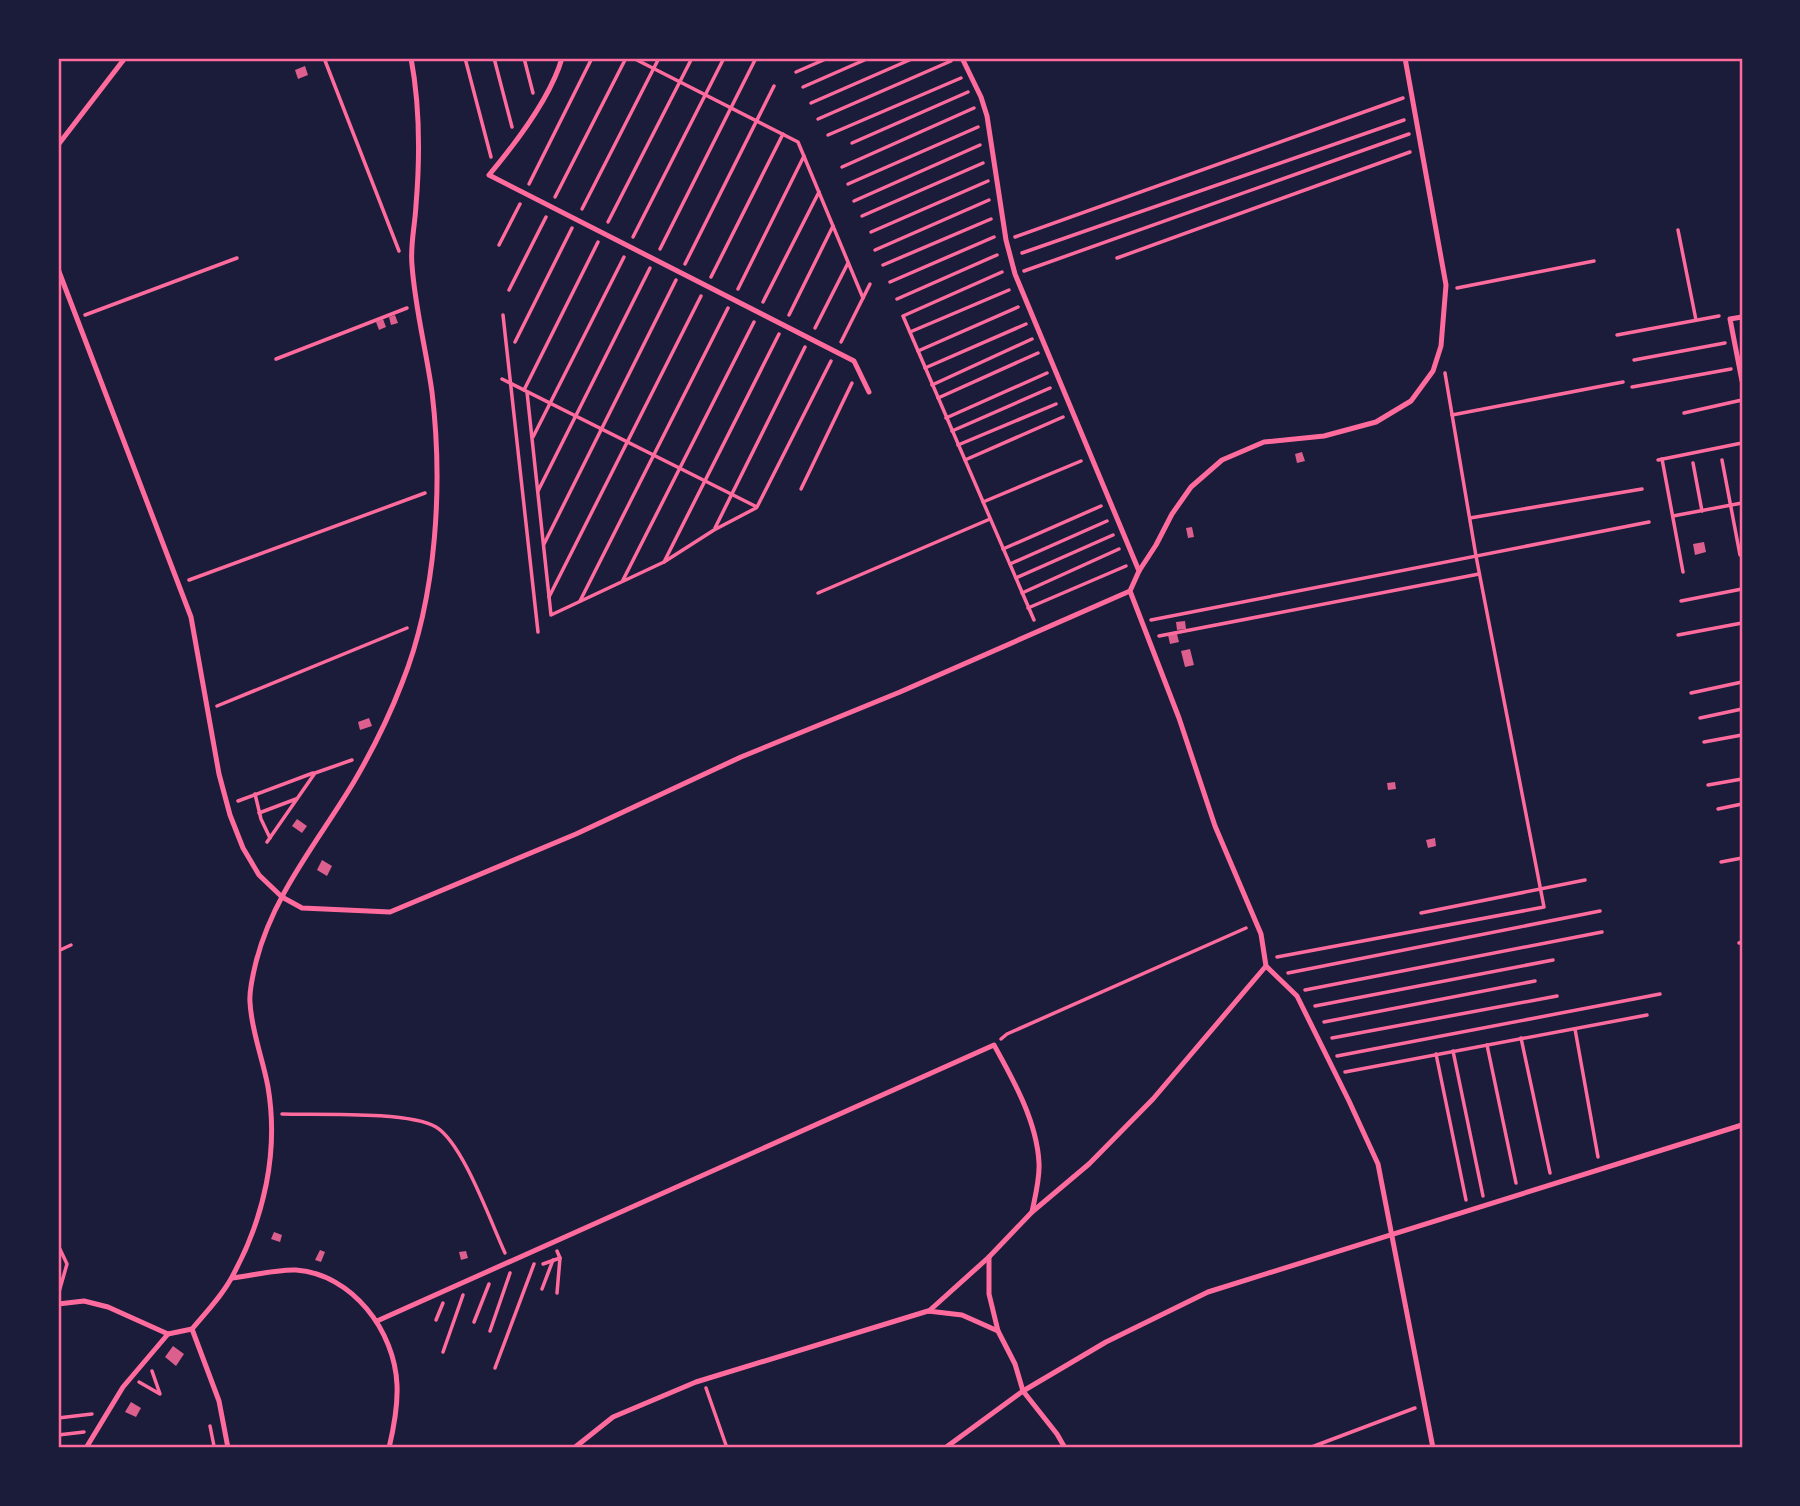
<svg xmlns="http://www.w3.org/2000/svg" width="1800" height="1506" font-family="Signika,sans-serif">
<rect width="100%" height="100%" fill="#1b1b3a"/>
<g fill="#dd5f8e">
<path d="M 305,66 L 308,75 L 298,79 L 295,70 Z"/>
<path d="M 395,315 L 398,323 L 391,325 L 389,317 Z"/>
<path d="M 383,319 L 386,327 L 379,330 L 376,322 Z"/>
<path d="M 1302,452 L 1305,461 L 1297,463 L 1295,454 Z"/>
<path d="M 1192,527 L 1194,537 L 1188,538 L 1186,528 Z"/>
<path d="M 1704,542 L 1706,552 L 1695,555 L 1693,544 Z"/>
<path d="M 1185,621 L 1186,629 L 1177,630 L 1176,622 Z"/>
<path d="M 1177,634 L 1179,642 L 1170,644 L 1168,635 Z"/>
<path d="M 1190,649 L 1194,665 L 1185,667 L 1181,651 Z"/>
<path d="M 369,718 L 372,726 L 360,730 L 358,722 Z"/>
<path d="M 1395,782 L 1396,789 L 1388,790 L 1387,783 Z"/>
<path d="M 297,819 L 307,826 L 302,833 L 292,826 Z"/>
<path d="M 1435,838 L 1436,846 L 1428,848 L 1426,840 Z"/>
<path d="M 322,860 L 332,866 L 327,876 L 317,870 Z"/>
<path d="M 274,1232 L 282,1235 L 280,1242 L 271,1239 Z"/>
<path d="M 320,1250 L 325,1252 L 321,1262 L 315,1260 Z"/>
<path d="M 466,1251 L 468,1258 L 461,1260 L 459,1252 Z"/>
<path d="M 173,1346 L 184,1354 L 176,1366 L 165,1357 Z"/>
<path d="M 131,1402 L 141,1408 L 136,1417 L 125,1412 Z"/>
</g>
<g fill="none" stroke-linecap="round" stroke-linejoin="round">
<g stroke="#ff6b9d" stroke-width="3.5">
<path d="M 324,58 L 399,251"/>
<path d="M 465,58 L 491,157"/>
<path d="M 494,58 L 512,127"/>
<path d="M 524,58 L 533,93"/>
<path d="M 633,58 L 798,142 L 863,298"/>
<path d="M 161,59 L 164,58"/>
<path d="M 796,72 L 828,58"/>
<path d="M 803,87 L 869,58"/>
<path d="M 811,103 L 914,58"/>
<path d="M 818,119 L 951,61"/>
<path d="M 828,135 L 961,78"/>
<path d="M 852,143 L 968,92"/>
<path d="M 842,167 L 974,108"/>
<path d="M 529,184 L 592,58"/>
<path d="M 848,184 L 978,127"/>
<path d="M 555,197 L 626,58"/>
<path d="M 854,201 L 980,145"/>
<path d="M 582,209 L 659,58"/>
<path d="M 862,216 L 983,163"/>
<path d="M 608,222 L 692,58"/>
<path d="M 1678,230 L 1696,320"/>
<path d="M 871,232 L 988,181"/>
<path d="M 633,237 L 724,58"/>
<path d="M 1015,237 L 1403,98"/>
<path d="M 499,245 L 520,204"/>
<path d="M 660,249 L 756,58"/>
<path d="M 875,250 L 989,200"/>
<path d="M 1022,253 L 1404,120"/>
<path d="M 1117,258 L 1410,152"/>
<path d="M 685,264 L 774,86"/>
<path d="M 883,265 L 991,219"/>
<path d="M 1024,271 L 1409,134"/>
<path d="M 1002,272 L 903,316 L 1034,620"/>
<path d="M 711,277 L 783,134"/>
<path d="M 890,282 L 994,237"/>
<path d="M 1457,288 L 1594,261"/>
<path d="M 738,289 L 804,156"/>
<path d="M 509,290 L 546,217"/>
<path d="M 897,299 L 997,255"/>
<path d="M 763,302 L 819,192"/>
<path d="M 85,315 L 237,258"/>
<path d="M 503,315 L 538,632"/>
<path d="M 789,315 L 833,226"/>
<path d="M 815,328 L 848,263"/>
<path d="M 910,332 L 1009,290"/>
<path d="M 1617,335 L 1719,316"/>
<path d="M 515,342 L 572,228"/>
<path d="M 841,342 L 870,284"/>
<path d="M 918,351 L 1018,307"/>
<path d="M 276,359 L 407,308"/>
<path d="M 1634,360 L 1725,343"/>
<path d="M 925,368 L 1026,324"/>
<path d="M 502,379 L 757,507 L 831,361"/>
<path d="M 932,385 L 1032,339"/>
<path d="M 1632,387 L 1731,369"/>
<path d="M 524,390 L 598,242"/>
<path d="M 527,392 L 551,615 L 664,562 L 714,530 L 756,508"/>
<path d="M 938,398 L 1038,353"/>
<path d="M 1684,413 L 1742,400"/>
<path d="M 1452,415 L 1623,382"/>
<path d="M 946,418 L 1047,373"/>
<path d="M 952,431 L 1050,388"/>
<path d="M 533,437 L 624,257"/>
<path d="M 958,445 L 1056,404"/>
<path d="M 1662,459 L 1683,572"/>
<path d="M 965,460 L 1063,417"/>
<path d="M 1658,460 L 1742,443"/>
<path d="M 1722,460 L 1740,555"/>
<path d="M 1693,463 L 1702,511"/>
<path d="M 801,489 L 852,383"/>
<path d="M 538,491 L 650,268"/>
<path d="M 983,502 L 1081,461"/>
<path d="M 1673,516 L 1742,503"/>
<path d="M 1470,518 L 1642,489"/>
<path d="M 715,528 L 805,347"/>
<path d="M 544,544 L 676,280"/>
<path d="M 1003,549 L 1101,506"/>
<path d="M 664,562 L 779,334"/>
<path d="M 1010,564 L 1107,521"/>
<path d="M 1016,578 L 1113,535"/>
<path d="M 189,580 L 425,493"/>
<path d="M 623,580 L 754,322"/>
<path d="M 818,593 L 990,519"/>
<path d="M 1022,593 L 1119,549"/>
<path d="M 549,597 L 701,296"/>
<path d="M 580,601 L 728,308"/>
<path d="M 1681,601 L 1742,589"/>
<path d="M 1028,608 L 1126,566"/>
<path d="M 1151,620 L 1649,522"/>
<path d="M 1678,635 L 1742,623"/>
<path d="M 1159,636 L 1479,574"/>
<path d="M 1691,693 L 1742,682"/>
<path d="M 217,706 L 407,628"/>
<path d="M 1700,718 L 1742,709"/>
<path d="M 1704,742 L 1742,735"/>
<path d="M 1708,785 L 1742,779"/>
<path d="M 255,794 L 261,819 L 270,838"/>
<path d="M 238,801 L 313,773"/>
<path d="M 1718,809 L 1742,804"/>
<path d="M 259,813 L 296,799"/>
<path d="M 267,842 L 315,773 L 352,760"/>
<path d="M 1721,862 L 1742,858"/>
<path d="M 1421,913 L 1585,880"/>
<path d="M 1742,919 L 1742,918"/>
<path d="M 1739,943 L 1742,942"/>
<path d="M 58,951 L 71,945"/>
<path d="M 1277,957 L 1544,907 L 1476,556 L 1445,373"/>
<path d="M 1288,973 L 1600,911"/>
<path d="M 1305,990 L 1602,932"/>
<path d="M 1315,1006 L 1553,960"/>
<path d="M 1324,1022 L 1535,981"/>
<path d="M 1575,1029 L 1598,1157"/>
<path d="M 1332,1038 L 1557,996"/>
<path d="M 1521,1038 L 1550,1173"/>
<path d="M 1001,1039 L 1007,1034 L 1246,928"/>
<path d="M 1487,1045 L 1516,1183"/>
<path d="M 1453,1051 L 1483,1196"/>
<path d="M 1436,1054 L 1466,1200"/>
<path d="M 1337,1056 L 1660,994"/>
<path d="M 1345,1072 L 1647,1015"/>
<path d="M 282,1114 C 317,1115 409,1111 436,1127 C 463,1143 491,1223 505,1253"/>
<path d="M 58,1245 L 67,1264 L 59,1292"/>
<path d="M 543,1264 L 560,1258"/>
<path d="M 542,1289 L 553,1260"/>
<path d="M 557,1293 L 560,1258 L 557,1251"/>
<path d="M 436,1320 L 443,1303"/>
<path d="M 474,1322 L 489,1284"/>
<path d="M 490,1331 L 510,1273"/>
<path d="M 443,1352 L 463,1295"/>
<path d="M 495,1368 L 534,1264"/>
<path d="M 139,1382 L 160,1394 L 152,1371"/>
<path d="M 706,1388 L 727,1448"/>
<path d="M 58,1418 L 92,1414"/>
<path d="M 210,1426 L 214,1446"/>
<path d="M 58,1435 L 84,1432"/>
<path d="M 1309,1448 L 1415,1408"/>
</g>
<g stroke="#ff6b9d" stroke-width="5">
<path d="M 562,58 C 551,97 515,144 489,175 L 854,361 L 869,392"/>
<path d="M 962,58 L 981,97 L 987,116 L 1006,240 L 1015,274 L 1139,571"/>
<path d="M 58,145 L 125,58"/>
<path d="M 58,269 L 191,617 L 219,774 L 230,815 L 243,848 L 259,875 L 282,897 L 302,908 L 390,912 L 576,834 L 741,757 L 900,692 L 1130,591 L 1139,571 L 1156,545 L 1172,514 L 1191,487 L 1222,460 L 1264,442 L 1324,436 L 1376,422 L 1411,401 L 1433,371 L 1441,346 L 1446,285 L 1405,58"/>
<path d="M 1742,317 L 1730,319 L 1742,381"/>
<path d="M 1130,591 L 1179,718 L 1215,826 L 1261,934 L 1266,966 L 1297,996 L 1349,1101 L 1378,1164 L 1433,1448"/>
<path d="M 989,1257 L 989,1294 L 998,1331"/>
<path d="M 232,1278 C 251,1276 277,1269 296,1270 C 352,1274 395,1331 397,1385 C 398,1407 394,1427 389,1448"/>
<path d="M 58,1304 L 84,1301 L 108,1307 L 168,1334 L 192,1329"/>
<path d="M 929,1311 L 989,1257 L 1032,1212 L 1089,1164 L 1153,1099 L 1266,966"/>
<path d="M 377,1321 L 994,1045 C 1014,1081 1037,1122 1039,1163 C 1040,1178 1035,1197 1032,1212"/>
<path d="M 86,1448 L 123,1387 L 168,1334"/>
<path d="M 228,1448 L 219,1401 L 192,1329 C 206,1312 223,1295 233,1275 C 264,1218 279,1152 268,1087 C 263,1059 251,1030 250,1002 C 249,990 253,974 256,962 C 273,894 320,839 355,780 C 373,749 389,717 402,683 C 437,596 443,484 432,392 C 426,349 415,308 412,265 C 410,245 415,226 416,205 C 420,157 420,106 411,58"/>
<path d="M 574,1448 L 613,1417 L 696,1382 L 928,1311 L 962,1315 L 998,1331 L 1015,1364 L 1023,1391 L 1057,1434 L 1065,1448"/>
<path d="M 945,1448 L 1023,1391 L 1106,1342 L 1208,1292 L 1742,1125"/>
</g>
</g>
<rect width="1800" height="1506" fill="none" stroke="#1b1b3a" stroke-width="119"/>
<rect x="60" y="60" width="1681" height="1386" fill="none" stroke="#ff6b9d" stroke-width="2.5"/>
</svg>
